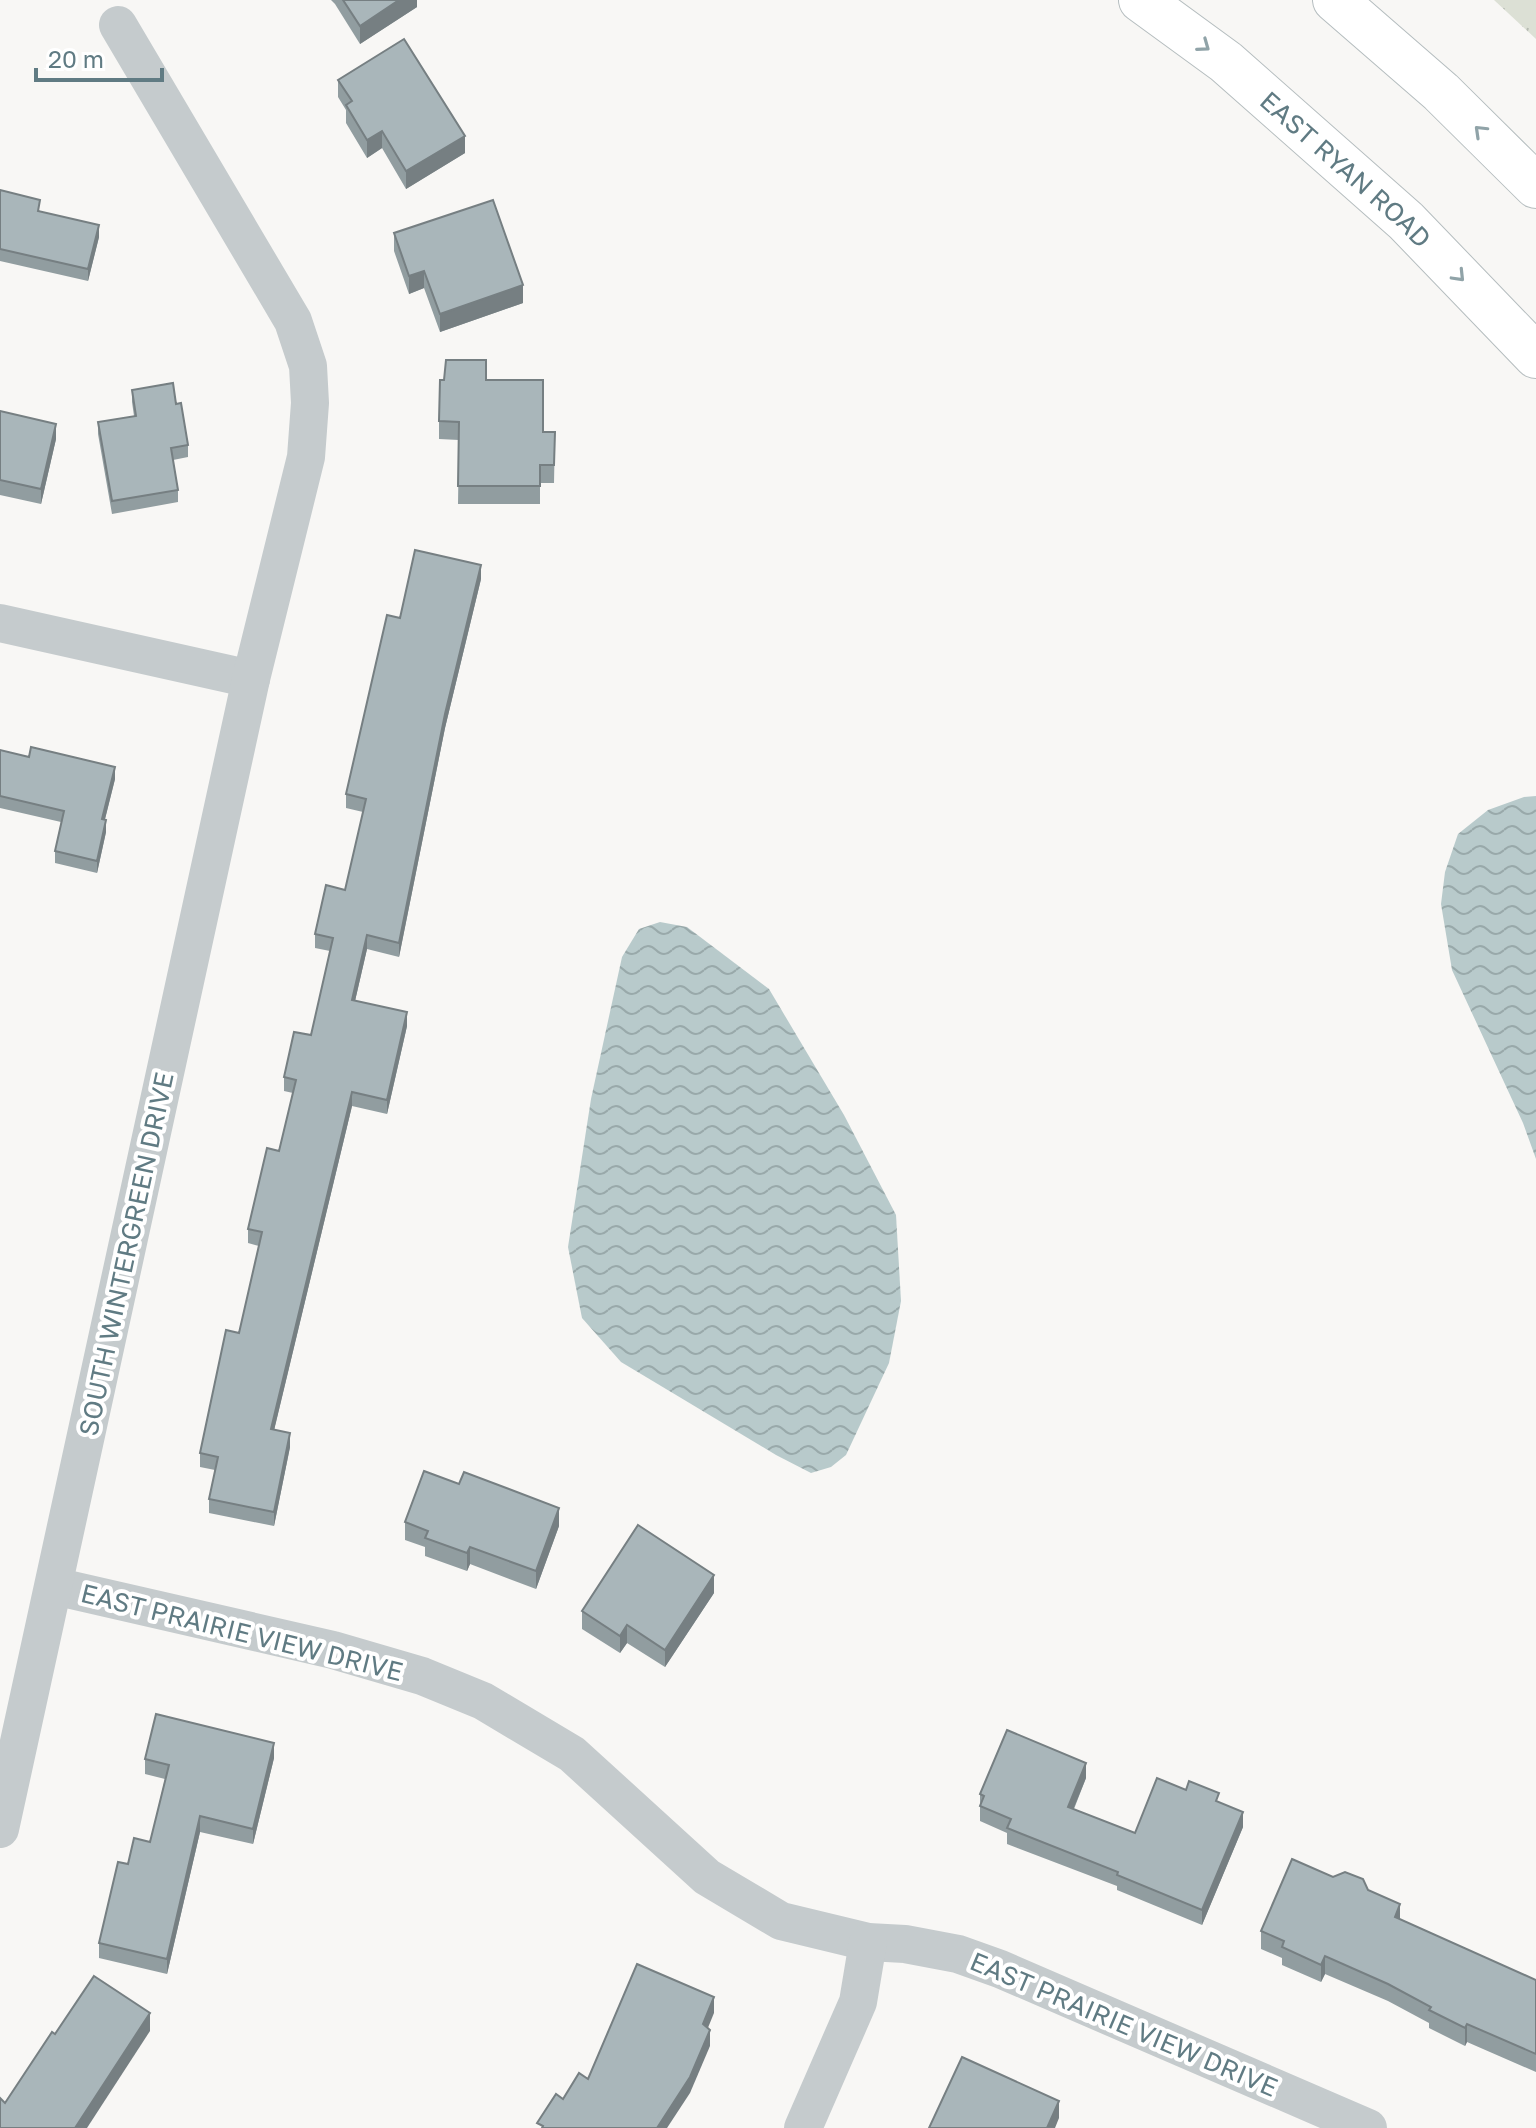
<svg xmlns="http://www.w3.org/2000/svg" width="1536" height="2128" font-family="'Golos Text',sans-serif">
<defs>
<pattern id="park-tufts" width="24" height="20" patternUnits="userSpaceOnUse" patternTransform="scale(2)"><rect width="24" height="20" fill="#dce0d5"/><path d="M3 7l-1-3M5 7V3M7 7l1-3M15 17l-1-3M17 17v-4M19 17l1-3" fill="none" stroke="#b6bbb2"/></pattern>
<pattern id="water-waves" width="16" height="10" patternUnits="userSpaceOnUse" patternTransform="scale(2)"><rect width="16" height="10" fill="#b8cacb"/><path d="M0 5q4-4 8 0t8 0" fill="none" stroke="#99a9aa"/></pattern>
</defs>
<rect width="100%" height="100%" fill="#f8f7f5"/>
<path fill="url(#park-tufts)" d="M 1494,0 L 1536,0 L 1536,39 Z"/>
<g fill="url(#water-waves)">
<path d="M 1536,796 L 1536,1159 L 1523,1123 L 1452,970 L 1441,904 L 1445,872 L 1458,834 L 1488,810 L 1524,797 Z"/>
<path d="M 660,922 L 687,927 L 769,989 L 844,1115 L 896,1215 L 901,1301 L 889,1363 L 846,1455 L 831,1467 L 811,1473 L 776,1455 L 621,1362 L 582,1318 L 568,1247 L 591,1099 L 622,957 L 639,929 Z"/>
</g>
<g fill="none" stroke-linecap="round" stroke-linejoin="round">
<defs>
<g id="primary">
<path id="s1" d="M 1141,0 L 1226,62 L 1406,221 L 1536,356"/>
<path d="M 1335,0 L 1441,92 L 1536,186"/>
</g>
</defs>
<use href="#primary" stroke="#b5bdbf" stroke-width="46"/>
<g stroke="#c5cbcd" stroke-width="38">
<path d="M 0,623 L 251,679"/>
<path d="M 54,1586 L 333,1650 L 422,1676 L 483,1701 L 572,1754 L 707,1877 L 781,1921 L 868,1942 L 905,1944 L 958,1954 L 1000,1969 L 1368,2128"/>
<path d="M 0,1829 L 251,679 L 306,457 L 310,403 L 308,366 L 293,321 L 118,25"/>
<path d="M 803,2128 L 858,2002 L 868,1942"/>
</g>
<use href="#primary" stroke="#fff" stroke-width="44"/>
</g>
<g fill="#919da0">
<path d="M 331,0 L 417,0 L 417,7 L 360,44 L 335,4 Z"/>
<path d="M 338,80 L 465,153 L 406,189 L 382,148 L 367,158 L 346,123 L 346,110 L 338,97 Z"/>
<path d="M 0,190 L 40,211 L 99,237 L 88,281 L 0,261 Z"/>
<path d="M 394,233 L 523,303 L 440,332 L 424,288 L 409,294 L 394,251 Z"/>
<path d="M 486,380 L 543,432 L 555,432 L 554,483 L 540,483 L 540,504 L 458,504 L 459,440 L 439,439 L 439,421 Z"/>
<path d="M 132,390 L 176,404 L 188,445 L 188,457 L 173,460 L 178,490 L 178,502 L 112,514 L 98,434 L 98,422 L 134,416 L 132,402 Z"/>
<path d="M 0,411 L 56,439 L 41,504 L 0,495 Z"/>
<path d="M 481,579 L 445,728 L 399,957 L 367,949 L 355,1001 L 407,1026 L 387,1114 L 352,1106 L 274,1430 L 290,1447 L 274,1526 L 209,1513 L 209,1499 L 215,1470 L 200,1467 L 200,1453 L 239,1333 L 259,1246 L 248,1243 L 248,1229 L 279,1151 L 293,1093 L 284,1091 L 284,1077 L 311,1035 L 330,951 L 315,948 L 315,934 L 345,890 L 363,812 L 346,808 L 346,794 L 400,618 Z"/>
<path d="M 0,750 L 115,779 L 105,819 L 106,832 L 97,873 L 55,863 L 55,851 L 61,822 L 0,808 Z"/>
<path d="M 405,1522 L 559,1526 L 536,1589 L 470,1564 L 467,1571 L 425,1556 L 425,1547 L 405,1540 Z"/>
<path d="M 714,1593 L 665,1667 L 627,1643 L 620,1653 L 582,1629 L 582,1611 Z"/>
<path d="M 274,1758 L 253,1844 L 200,1832 L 167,1974 L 99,1958 L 99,1943 L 128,1864 L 150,1842 L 165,1779 L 145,1774 L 145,1759 Z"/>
<path d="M 1086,1778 L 1074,1809 L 1135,1833 L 1186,1790 L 1219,1802 L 1243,1827 L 1202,1925 L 1117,1890 L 1117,1886 L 1007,1844 L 1007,1833 L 980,1821 L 980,1794 Z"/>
<path d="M 1333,1877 L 1368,1890 L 1400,1919 L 1536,1980 L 1536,2072 L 1467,2042 L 1465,2046 L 1429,2028 L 1429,2023 L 1388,2001 L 1325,1974 L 1321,1982 L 1282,1965 L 1282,1958 L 1261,1949 L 1261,1931 Z"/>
</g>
<g fill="#767f82">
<path d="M 399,0 L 417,0 L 417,7 L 360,44 L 360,26 Z"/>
<path d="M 382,131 L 382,148 L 367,158 L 367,140 Z"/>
<path d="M 465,136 L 465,153 L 406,189 L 406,171 Z"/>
<path d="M 99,225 L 99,237 L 88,281 L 88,269 Z"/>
<path d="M 424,271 L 424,288 L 409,294 L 409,276 Z"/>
<path d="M 523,285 L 523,303 L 440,332 L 440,314 Z"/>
<path d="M 56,424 L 56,439 L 41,504 L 41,489 Z"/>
<path d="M 481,565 L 481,579 L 445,728 L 399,957 L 399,943 L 445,714 Z"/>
<path d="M 115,767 L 115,779 L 102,831 L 102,819 Z"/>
<path d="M 106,820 L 106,832 L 97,873 L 97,861 Z"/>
<path d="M 367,935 L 367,949 L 352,1014 L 352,1000 Z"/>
<path d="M 407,1012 L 407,1026 L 387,1114 L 387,1100 Z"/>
<path d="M 352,1092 L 352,1106 L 271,1443 L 271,1429 Z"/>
<path d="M 290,1433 L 290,1447 L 274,1526 L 274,1512 Z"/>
<path d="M 559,1508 L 559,1526 L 536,1589 L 536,1571 Z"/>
<path d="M 470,1547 L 470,1564 L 467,1571 L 467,1553 Z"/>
<path d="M 714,1575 L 714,1593 L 665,1667 L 665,1650 Z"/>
<path d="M 627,1625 L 627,1643 L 620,1653 L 620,1636 Z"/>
<path d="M 274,1743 L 274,1758 L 253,1844 L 253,1829 Z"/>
<path d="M 1086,1763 L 1086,1778 L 1068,1822 L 1068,1807 Z"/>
<path d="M 1243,1812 L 1243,1827 L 1202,1925 L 1202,1910 Z"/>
<path d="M 200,1816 L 200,1832 L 167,1974 L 167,1959 Z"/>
<path d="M 1400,1904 L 1400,1922 L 1395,1917 Z"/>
<path d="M 1325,1956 L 1325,1974 L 1321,1982 L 1321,1965 Z"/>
<path d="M 714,1997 L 714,2013 L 703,2040 L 703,2024 Z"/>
<path d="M 150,2013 L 150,2031 L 87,2128 L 75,2128 Z"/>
<path d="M 1467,2024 L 1467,2042 L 1465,2046 L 1465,2028 Z"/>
<path d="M 710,2030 L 710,2046 L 690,2093 L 667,2128 L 657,2128 Z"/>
<path d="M 1059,2101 L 1059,2118 L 1055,2128 L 1047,2128 Z"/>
</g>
<g fill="#a9b6ba" stroke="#767f82" stroke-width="2">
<path d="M 343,0 L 399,0 L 360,26 Z"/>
<path d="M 404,39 L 465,136 L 406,171 L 382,131 L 367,140 L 346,105 L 352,101 L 338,80 Z"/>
<path d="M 0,190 L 40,200 L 38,211 L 99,225 L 88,269 L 0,249 Z"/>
<path d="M 493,200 L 523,285 L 440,314 L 424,271 L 409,276 L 394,233 Z"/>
<path d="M 446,360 L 486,360 L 486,380 L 543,380 L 543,432 L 555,432 L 554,465 L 540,465 L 540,486 L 458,486 L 459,422 L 439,421 L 440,380 L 444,380 Z"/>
<path d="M 173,383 L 176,404 L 181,403 L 188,445 L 171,448 L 178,490 L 112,501 L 98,422 L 136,416 L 132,390 Z"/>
<path d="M 0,411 L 56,424 L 41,489 L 0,480 Z"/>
<path d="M 415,550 L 481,565 L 445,714 L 399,943 L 367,935 L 352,1000 L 407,1012 L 387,1100 L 352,1092 L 271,1429 L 290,1433 L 274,1512 L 209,1499 L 218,1457 L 200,1453 L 226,1330 L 239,1333 L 262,1232 L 248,1229 L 267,1148 L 279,1151 L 296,1080 L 284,1077 L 294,1032 L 311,1035 L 333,938 L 315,934 L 326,885 L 345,890 L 366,799 L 346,794 L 387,615 L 400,618 Z"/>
<path d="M 31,747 L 115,767 L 102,819 L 106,820 L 97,861 L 55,851 L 64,811 L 0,796 L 0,750 L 29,757 Z"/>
<path d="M 424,1471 L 459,1484 L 464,1472 L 559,1508 L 536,1571 L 470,1547 L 467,1553 L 425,1538 L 428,1531 L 405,1522 Z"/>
<path d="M 638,1525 L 714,1575 L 665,1650 L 627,1625 L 620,1636 L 582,1611 Z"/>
<path d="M 156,1714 L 274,1743 L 253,1829 L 200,1816 L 167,1959 L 99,1943 L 118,1862 L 128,1864 L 134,1838 L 150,1842 L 169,1765 L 145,1759 Z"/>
<path d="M 1007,1730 L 1086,1763 L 1068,1807 L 1135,1833 L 1157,1778 L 1186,1790 L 1189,1781 L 1219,1793 L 1216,1801 L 1243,1812 L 1202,1910 L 1117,1875 L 1118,1872 L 1007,1828 L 1011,1819 L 980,1806 L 984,1796 L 980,1794 Z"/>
<path d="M 1292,1859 L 1333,1877 L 1345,1872 L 1363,1879 L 1368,1890 L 1400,1904 L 1395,1917 L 1536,1980 L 1536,2054 L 1467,2024 L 1465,2028 L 1429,2010 L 1431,2007 L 1388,1984 L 1325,1956 L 1321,1965 L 1282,1947 L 1284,1941 L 1261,1931 Z"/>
<path d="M 637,1964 L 714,1997 L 703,2024 L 710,2030 L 690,2077 L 657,2128 L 542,2128 L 543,2126 L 537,2123 L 556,2094 L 563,2099 L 579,2073 L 588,2079 Z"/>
<path d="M 94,1976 L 150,2013 L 75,2128 L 0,2128 L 0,2098 L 5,2103 L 52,2032 L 55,2034 Z"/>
<path d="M 962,2057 L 1059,2101 L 1047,2128 L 929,2128 Z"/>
</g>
<defs><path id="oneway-chevron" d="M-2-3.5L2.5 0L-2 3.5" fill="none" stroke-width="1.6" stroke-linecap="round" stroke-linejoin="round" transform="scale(2)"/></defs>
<g stroke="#90a3a8">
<use href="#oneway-chevron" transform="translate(1204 46) rotate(36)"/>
<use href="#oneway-chevron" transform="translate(1480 131) rotate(-136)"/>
<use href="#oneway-chevron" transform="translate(1459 276) rotate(46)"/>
</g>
<g text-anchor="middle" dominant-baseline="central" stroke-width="8" stroke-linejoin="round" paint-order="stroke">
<g font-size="26" fill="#607b83" stroke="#fff">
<text stroke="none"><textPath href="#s1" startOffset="266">EAST RYAN ROAD</textPath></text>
<text transform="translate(126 1254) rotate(-78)">SOUTH WINTERGREEN DRIVE</text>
<text transform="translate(242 1632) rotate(14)">EAST PRAIRIE VIEW DRIVE</text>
<text transform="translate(1124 2024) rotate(23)">EAST PRAIRIE VIEW DRIVE</text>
</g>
</g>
<path d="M36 68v12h126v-12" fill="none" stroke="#607b83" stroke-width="4"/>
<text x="48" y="68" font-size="24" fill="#607b83" stroke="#ffffff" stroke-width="6" paint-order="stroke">20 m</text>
</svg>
